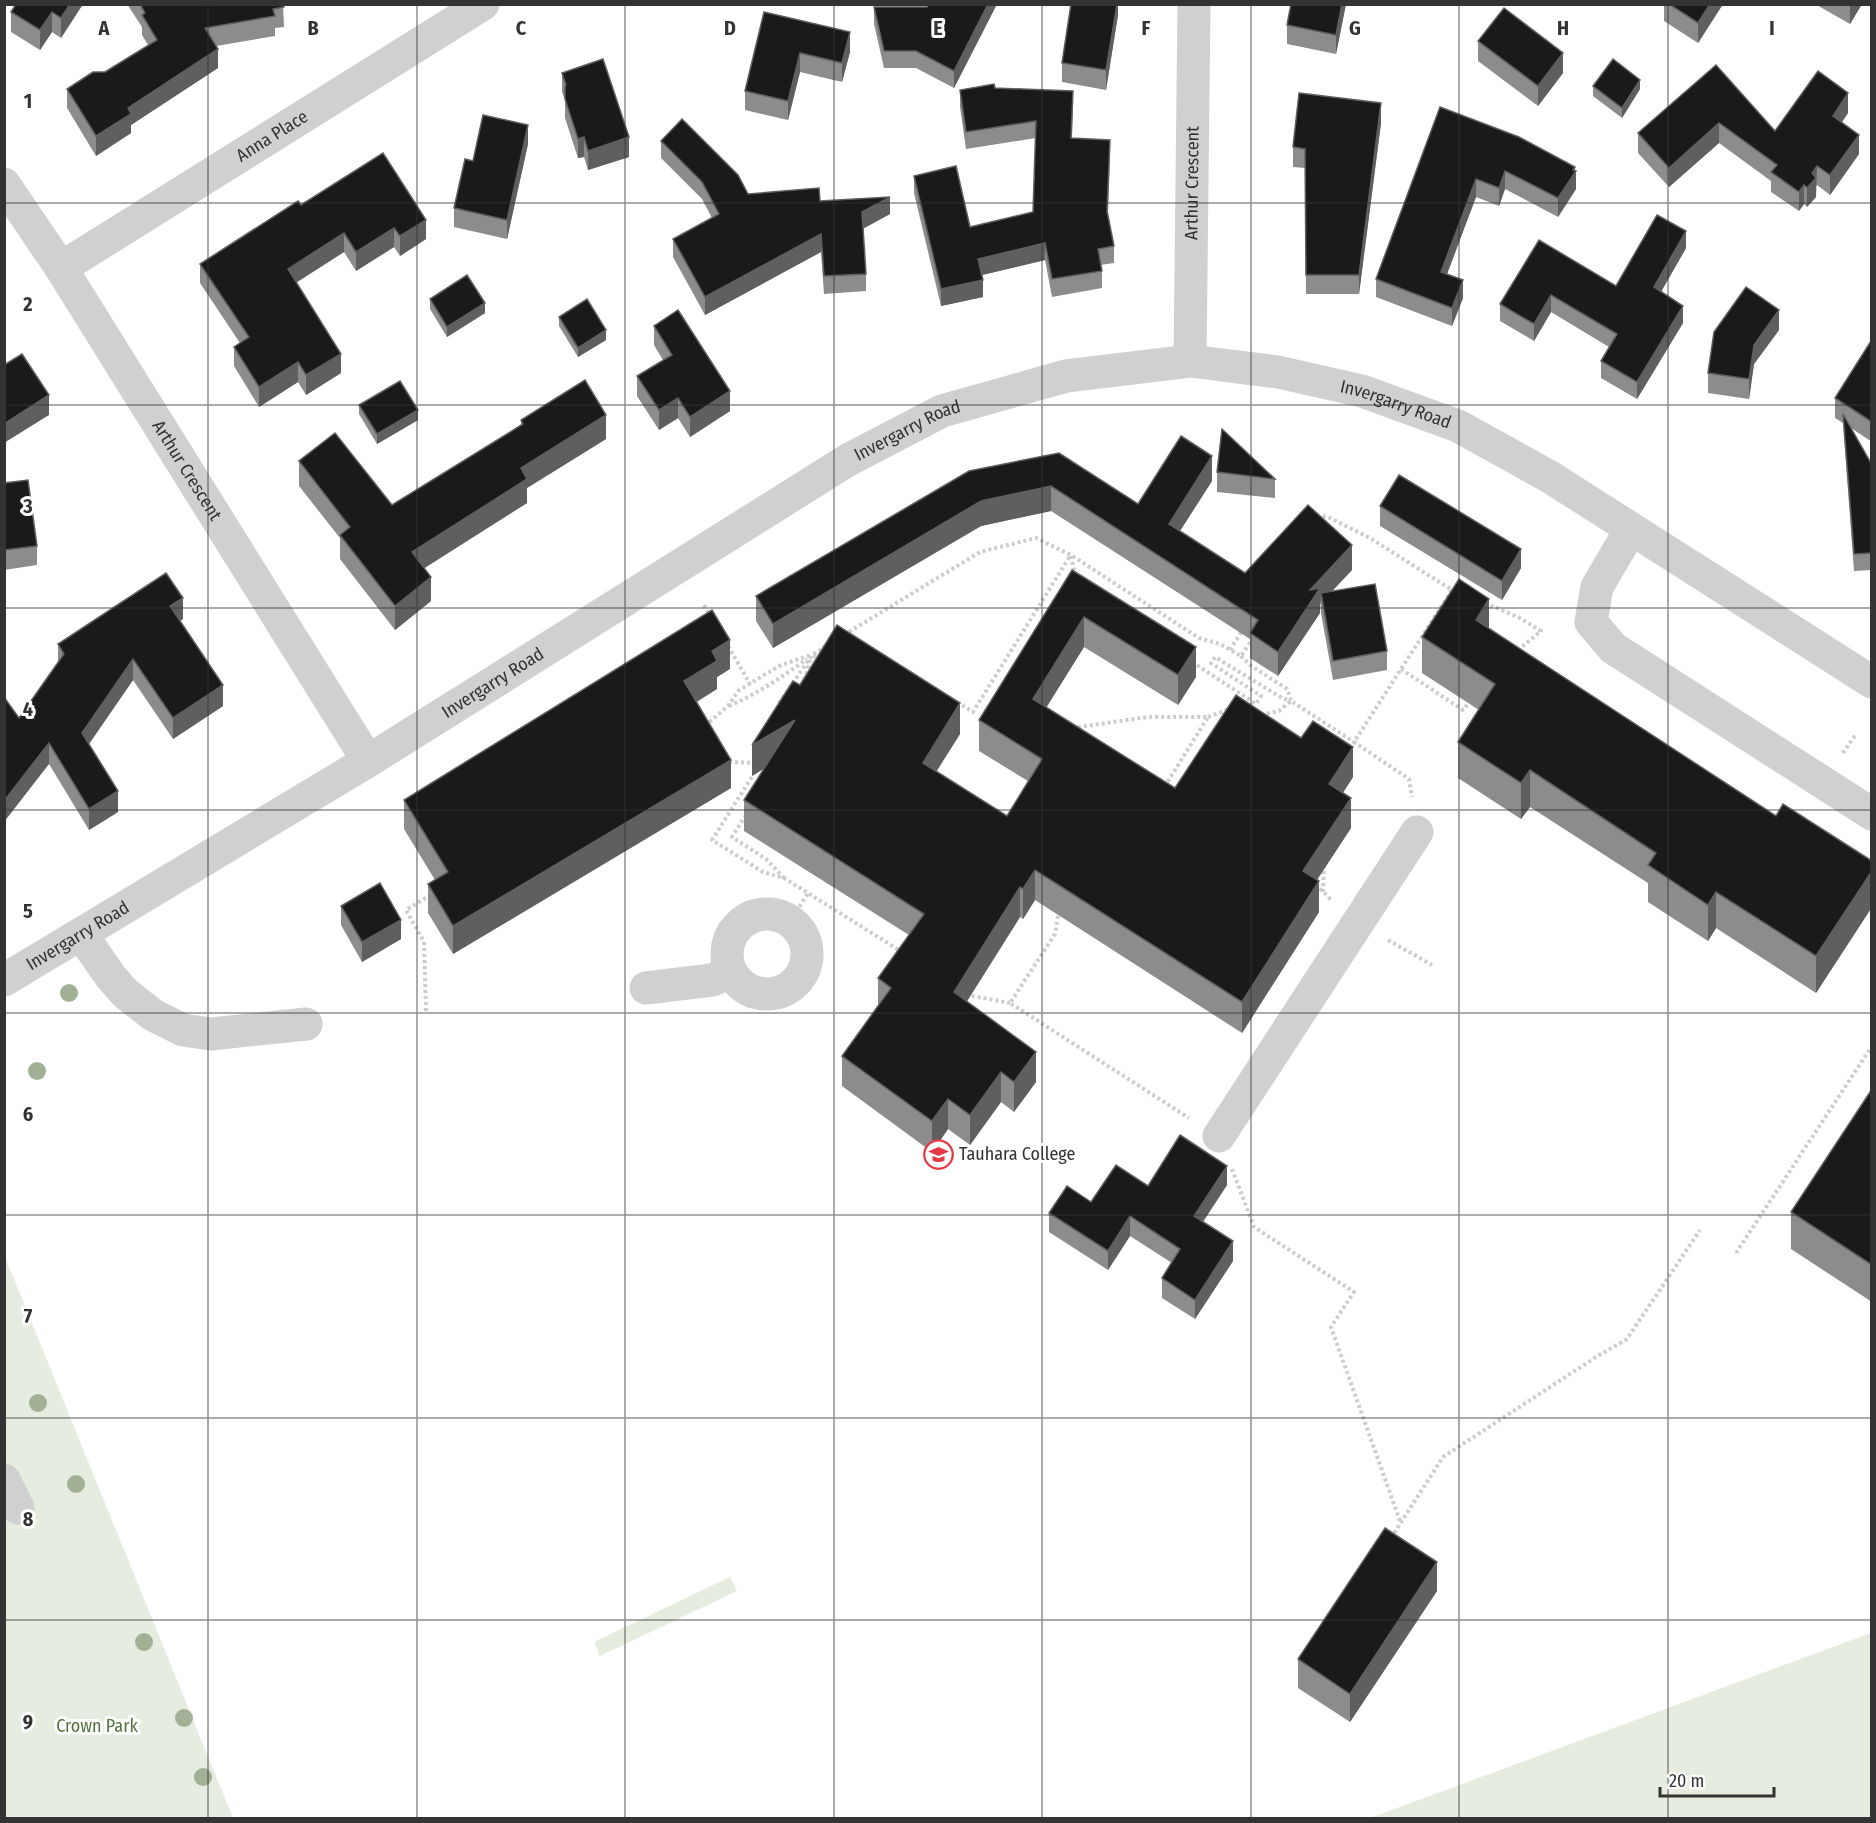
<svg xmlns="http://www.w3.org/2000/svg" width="1876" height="1823" font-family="'Fira Sans Condensed',sans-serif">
<rect width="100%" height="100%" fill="#fff"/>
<g fill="#e6ecdf">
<path d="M 5,1257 L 233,1818 L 5,1818 Z"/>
<path d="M 730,1577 L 737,1591 L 600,1656 L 594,1642 Z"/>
<path d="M 1871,1633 L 1871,1818 L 1370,1818 Z"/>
</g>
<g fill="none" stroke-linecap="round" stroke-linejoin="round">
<g stroke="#cdcdcd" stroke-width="4" stroke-dasharray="3 3" stroke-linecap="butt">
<path d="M 1317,518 L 1326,516 L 1370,538 L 1452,590 L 1354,742 L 1409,779 L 1412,797"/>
<path d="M 1071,556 L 1075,575"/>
<path d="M 1485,603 L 1518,617 L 1541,631 L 1517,651"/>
<path d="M 704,605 L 710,616"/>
<path d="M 844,635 L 980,552 L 1036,538 L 1071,555 L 1199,638 L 1220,644 L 1241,656 L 1251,641"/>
<path d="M 728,646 L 750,684"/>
<path d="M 1230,650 L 1242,631"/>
<path d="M 1241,656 L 1250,665 L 1287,689 L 1291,700"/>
<path d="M 821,660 L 812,655 L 825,647"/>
<path d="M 1192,662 L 1256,704 L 1261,696 L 1211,663 L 1215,657 L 1282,698 L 1291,701"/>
<path d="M 1401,669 L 1463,710 L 1471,700"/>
<path d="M 804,680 L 811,658"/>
<path d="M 957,702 L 973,712 L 1070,556"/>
<path d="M 779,703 L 812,655"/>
<path d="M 729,706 C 757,694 782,677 807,659"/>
<path d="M 1261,715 L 1279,711 L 1291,701 L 1354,742"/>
<path d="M 1208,717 L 1227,710 L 1229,711"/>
<path d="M 705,726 L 728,706 L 739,690 L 781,665 L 811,655"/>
<path d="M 1072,728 L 1148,717 L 1208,717 L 1165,786"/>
<path d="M 1843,753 L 1856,734"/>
<path d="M 729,762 L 757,763"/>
<path d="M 755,772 L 712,840 L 763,872 L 784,878 L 902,952"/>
<path d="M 746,815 L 732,837 L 766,859 L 784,878"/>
<path d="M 1316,884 L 1331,900"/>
<path d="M 1323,892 L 1324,867"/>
<path d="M 1059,910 L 1055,934 L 1010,1003 L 1189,1118"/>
<path d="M 790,922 L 808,893"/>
<path d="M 1388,940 L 1432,965"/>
<path d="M 967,992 L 973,996 L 1010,1003"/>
<path d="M 426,1011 L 424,942 L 406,910 L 432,894"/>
<path d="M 1232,1169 L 1254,1227 L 1354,1292 L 1331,1327 L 1401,1524"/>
<path d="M 1736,1253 L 1870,1049 L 1872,1050"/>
<path d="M 1391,1538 L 1443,1457 L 1596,1357 L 1627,1339 L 1700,1230"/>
</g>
<g stroke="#d0d0d0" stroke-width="33">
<path id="s1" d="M 4,184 L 61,268 L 368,761"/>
<path id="s2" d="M 61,268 L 483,4"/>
<path id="s3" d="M 1190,361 L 1194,4"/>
<path d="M 1631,529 L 1597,587 L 1591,622 L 1613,648 L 1872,814"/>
<circle cx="767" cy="954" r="40"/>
<path d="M 81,934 L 111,977 L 125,993 L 153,1015 L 183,1030 L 211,1034 L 306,1024"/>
<path id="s4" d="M 4,980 L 368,761 L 848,460 L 942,411 L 1066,376 L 1190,361 L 1278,372 L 1362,391 L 1458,426 L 1550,477 L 1872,682"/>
<path d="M 646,988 L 712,980 L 731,972"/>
<path d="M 1219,1136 L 1417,832"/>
<path d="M 4,1480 L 18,1508"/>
</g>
</g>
<g fill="#a2b095">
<circle cx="69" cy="993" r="9"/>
<circle cx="37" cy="1071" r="9"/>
<circle cx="38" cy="1403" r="9"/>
<circle cx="76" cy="1484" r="9"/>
<circle cx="144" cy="1642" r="9"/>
<circle cx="184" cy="1718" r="9"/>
<circle cx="203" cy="1777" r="9"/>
</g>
<g fill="#8c8c8c">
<path d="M 16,4 L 83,4 L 61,38 L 52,32 L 40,50 L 11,32 L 11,12 Z"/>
<path d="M 127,4 L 283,4 L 284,27 L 275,28 L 275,36 L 216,46 L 218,68 L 131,125 L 131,133 L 96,156 L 67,108 L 67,89 L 105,72 L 148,45 L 142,35 L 142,27 Z"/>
<path d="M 997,4 L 954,88 L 916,68 L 884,68 L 874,24 L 874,7 L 927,7 Z"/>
<path d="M 1118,4 L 1118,15 L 1106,90 L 1062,82 L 1062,63 Z"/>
<path d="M 1291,4 L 1346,4 L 1336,54 L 1287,44 L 1287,25 Z"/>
<path d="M 1664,4 L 1723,4 L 1698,43 L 1664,21 Z"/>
<path d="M 1815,4 L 1862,4 L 1850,24 Z"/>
<path d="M 764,12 L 850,52 L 842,82 L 800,72 L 788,120 L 745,110 L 745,91 Z"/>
<path d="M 1478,41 L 1563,73 L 1538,106 L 1478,61 Z"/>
<path d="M 1716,65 L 1775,131 L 1848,113 L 1842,122 L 1859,154 L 1830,195 L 1817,185 L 1816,187 L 1816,197 L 1807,207 L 1804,204 L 1799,211 L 1771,192 L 1771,181 L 1719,143 L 1669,187 L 1638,153 L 1638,133 Z"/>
<path d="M 562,73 L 629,157 L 588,170 L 584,157 L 578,158 L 565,118 L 565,100 L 562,92 Z"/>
<path d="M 1593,86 L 1640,89 L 1622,118 L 1593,96 Z"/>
<path d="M 995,88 L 1073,108 L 1072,138 L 1110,157 L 1108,214 L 1114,246 L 1114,263 L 1100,265 L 1102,271 L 1102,288 L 1052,297 L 1045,260 L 982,275 L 983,297 L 941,306 L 914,193 L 914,176 L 970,227 L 1033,212 L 1036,138 L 966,149 L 960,107 L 960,90 Z"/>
<path d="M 1440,107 L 1575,170 L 1576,189 L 1558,217 L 1505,189 L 1499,206 L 1476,197 L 1447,274 L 1463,298 L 1452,326 L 1376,297 L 1376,279 Z"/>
<path d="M 1381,123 L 1359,294 L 1306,294 L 1305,168 L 1293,167 L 1293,147 Z"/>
<path d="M 661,141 L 748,194 L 820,201 L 890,214 L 863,229 L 866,274 L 866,291 L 824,294 L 821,252 L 705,315 L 673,257 L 673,239 L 712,218 L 702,199 L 661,158 Z"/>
<path d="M 528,144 L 507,239 L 454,227 L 454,208 L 473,161 Z"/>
<path d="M 383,153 L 426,239 L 400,256 L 394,247 L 356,271 L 344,252 L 296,282 L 341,373 L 306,395 L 298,382 L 259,407 L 234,366 L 234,347 L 240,343 L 200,283 L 200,264 L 301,205 Z"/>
<path d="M 1686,248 L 1661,292 L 1683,323 L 1637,399 L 1601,378 L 1601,361 L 1609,347 L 1551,312 L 1534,341 L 1500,321 L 1500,304 L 1616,286 Z"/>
<path d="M 430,299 L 485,313 L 447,337 L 430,309 Z"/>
<path d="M 559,317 L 606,340 L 578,357 L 559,326 Z"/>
<path d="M 654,326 L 730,411 L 690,437 L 678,418 L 659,430 L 637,396 L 637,376 L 663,360 L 654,345 Z"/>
<path d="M 1779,330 L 1754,364 L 1749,399 L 1708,393 L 1708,373 Z"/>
<path d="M 1871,341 L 1872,442 L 1851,428 L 1872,466 L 1872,570 L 1854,571 L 1843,423 L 1835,418 L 1835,398 Z"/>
<path d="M 359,405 L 418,420 L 377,444 L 359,414 Z"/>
<path d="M 521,420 L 606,439 L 527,488 L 527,503 L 424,568 L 431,601 L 395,630 L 340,559 L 340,538 L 299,486 L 299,461 L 392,505 L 521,425 Z"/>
<path d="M 1059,453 L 1138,504 L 1212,481 L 1180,531 L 1245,573 L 1352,570 L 1332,591 L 1387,651 L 1387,670 L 1333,680 L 1321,613 L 1321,603 L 1320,604 L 1320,613 L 1278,676 L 1250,658 L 1250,639 L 1051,511 L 981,526 L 773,648 L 756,621 L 756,596 Z"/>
<path d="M 1217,472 L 1275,479 L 1275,498 L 1217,492 Z"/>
<path d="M 4,483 L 37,546 L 37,565 L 4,570 Z"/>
<path d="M 1380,506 L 1521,568 L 1502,600 L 1380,526 Z"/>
<path d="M 1072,570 L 1196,677 L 1178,705 L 1084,647 L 1046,707 L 1175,788 L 1353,777 L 1343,793 L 1351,828 L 1317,880 L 1319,912 L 1242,1033 L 1035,900 L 1023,919 L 1020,917 L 967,1001 L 1036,1082 L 1014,1112 L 1001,1102 L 970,1145 L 948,1129 L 932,1152 L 842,1086 L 842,1056 L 878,1006 L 878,978 L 909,935 L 744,831 L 744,800 L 764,768 L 752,776 L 800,685 L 960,734 L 936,771 L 1007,816 L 1028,781 L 979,751 L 979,720 Z"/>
<path d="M 183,619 L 180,621 L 223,706 L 173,739 L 133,680 L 89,744 L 118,812 L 89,830 L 49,764 L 19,718 L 58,662 L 58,644 Z"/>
<path d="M 1489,629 L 1776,816 L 1872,861 L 1872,907 L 1816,993 L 1716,928 L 1708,941 L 1648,902 L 1648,883 L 1530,807 L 1521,819 L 1458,778 L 1458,742 L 1479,710 L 1422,673 L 1422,637 Z"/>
<path d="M 730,669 L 717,677 L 717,689 L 697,702 L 731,788 L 453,954 L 428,913 L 428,884 L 435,880 L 404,829 L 404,800 Z"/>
<path d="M 341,906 L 401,939 L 362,962 L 341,925 Z"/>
<path d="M 1872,1089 L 1872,1302 L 1791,1249 L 1791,1212 Z"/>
<path d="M 1227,1185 L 1203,1222 L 1233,1261 L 1195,1319 L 1162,1298 L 1162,1278 L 1172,1263 L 1130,1236 L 1108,1270 L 1049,1232 L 1049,1213 L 1091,1202 L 1148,1186 Z"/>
<path d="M 1437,1591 L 1350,1722 L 1298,1688 L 1298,1659 Z"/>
</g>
<g fill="#5f5f5f">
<path d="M 70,4 L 83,4 L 61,38 L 61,18 Z"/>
<path d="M 988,4 L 997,4 L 954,88 L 954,71 Z"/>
<path d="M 1117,4 L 1118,4 L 1118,15 L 1106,90 L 1106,70 Z"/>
<path d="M 1342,4 L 1346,4 L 1336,54 L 1336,35 Z"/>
<path d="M 1710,4 L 1723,4 L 1698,43 L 1698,23 Z"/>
<path d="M 1851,4 L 1862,4 L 1850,24 L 1850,5 Z"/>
<path d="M 52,12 L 52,32 L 40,50 L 40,30 Z"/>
<path d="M 850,32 L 850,52 L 842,82 L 842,63 Z"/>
<path d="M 218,49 L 218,68 L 131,125 L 131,133 L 96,156 L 96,136 L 128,108 Z"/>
<path d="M 800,53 L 800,72 L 788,120 L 788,101 Z"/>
<path d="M 1563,53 L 1563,73 L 1538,106 L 1538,86 Z"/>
<path d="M 1640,80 L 1640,89 L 1622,118 L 1622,108 Z"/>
<path d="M 1848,93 L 1848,113 L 1833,135 L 1833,116 Z"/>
<path d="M 1381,103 L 1381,123 L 1359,294 L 1359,275 Z"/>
<path d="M 1719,123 L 1719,143 L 1669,187 L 1669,168 Z"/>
<path d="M 528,125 L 528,144 L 507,239 L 507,220 Z"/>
<path d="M 1859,135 L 1859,154 L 1830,195 L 1830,175 Z"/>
<path d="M 584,137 L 584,157 L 578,158 L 578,139 Z"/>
<path d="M 629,137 L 629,157 L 588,170 L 588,151 Z"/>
<path d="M 1817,166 L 1816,197 L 1807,207 L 1807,188 L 1812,173 Z"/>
<path d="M 1575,167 L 1575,173 L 1576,171 L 1576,189 L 1558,217 L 1558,198 Z"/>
<path d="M 1505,171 L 1505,189 L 1499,206 L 1499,188 Z"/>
<path d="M 1476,179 L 1476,197 L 1441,290 L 1441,272 Z"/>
<path d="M 1804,185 L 1804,204 L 1799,211 L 1799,192 Z"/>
<path d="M 890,197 L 890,214 L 862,229 L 862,212 Z"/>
<path d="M 426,220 L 426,239 L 400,256 L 400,236 Z"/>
<path d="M 394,228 L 394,247 L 356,271 L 356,252 Z"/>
<path d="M 1686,231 L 1686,248 L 1654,304 L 1654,287 Z"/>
<path d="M 344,233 L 344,252 L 288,288 L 288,269 Z"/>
<path d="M 821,234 L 821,252 L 705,315 L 705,297 Z"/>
<path d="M 1045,243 L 1045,260 L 978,276 L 978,259 Z"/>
<path d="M 983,280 L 983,297 L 941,306 L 941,289 Z"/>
<path d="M 1463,280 L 1463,298 L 1452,326 L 1452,308 Z"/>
<path d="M 1551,295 L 1551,312 L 1534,341 L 1534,324 Z"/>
<path d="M 485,303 L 485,313 L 447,337 L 447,327 Z"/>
<path d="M 1683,306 L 1683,323 L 1637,399 L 1637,382 Z"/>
<path d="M 1779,310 L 1779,330 L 1754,364 L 1749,399 L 1749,379 L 1754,345 Z"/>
<path d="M 606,330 L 606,340 L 578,357 L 578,348 Z"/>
<path d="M 341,354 L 341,373 L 306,395 L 306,375 Z"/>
<path d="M 298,362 L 298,382 L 259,407 L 259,387 Z"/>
<path d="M 730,391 L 730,411 L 690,437 L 690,417 Z"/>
<path d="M 49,395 L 49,415 L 4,443 L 4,424 Z"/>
<path d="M 678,398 L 678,418 L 659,430 L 659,410 Z"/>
<path d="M 418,410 L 418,420 L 377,444 L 377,434 Z"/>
<path d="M 606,415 L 606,439 L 527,488 L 527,503 L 412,576 L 412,552 L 521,468 Z"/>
<path d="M 1212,456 L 1212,481 L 1169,548 L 1169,524 Z"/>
<path d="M 1051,486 L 1051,511 L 981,526 L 773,648 L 773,624 L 981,501 Z"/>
<path d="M 1352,545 L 1352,570 L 1322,602 L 1321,593 L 1320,613 L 1278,676 L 1278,652 L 1310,590 Z"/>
<path d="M 1521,549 L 1521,568 L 1502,600 L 1502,581 Z"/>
<path d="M 431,577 L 431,601 L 395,630 L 395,606 Z"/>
<path d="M 183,598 L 183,619 L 170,628 L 170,606 Z"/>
<path d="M 1489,599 L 1489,635 L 1476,620 Z"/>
<path d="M 1084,617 L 1084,647 L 1033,729 L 1033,699 Z"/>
<path d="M 730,640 L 730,669 L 717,677 L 717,689 L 684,709 L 684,681 L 712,651 Z"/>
<path d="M 1196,647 L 1196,677 L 1178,705 L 1178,675 Z"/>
<path d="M 133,659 L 133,680 L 82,754 L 82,733 Z"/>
<path d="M 223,685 L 223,706 L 173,739 L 173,718 Z"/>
<path d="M 960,703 L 960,734 L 923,793 L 923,763 Z"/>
<path d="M 795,720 L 795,750 L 752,776 L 752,745 Z"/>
<path d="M 49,743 L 49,764 L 4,822 L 4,801 Z"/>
<path d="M 1353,747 L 1353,777 L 1329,814 L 1329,784 Z"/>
<path d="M 731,760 L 731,788 L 453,954 L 453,926 Z"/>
<path d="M 1530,770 L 1530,807 L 1521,819 L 1521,783 Z"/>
<path d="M 118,791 L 118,812 L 89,830 L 89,809 Z"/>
<path d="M 1351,798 L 1351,828 L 1303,901 L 1303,871 Z"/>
<path d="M 1035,870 L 1035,900 L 1023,919 L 1023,889 Z"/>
<path d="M 1872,871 L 1872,907 L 1816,993 L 1816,956 Z"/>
<path d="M 1319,881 L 1319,912 L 1242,1033 L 1242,1002 Z"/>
<path d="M 1020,887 L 1020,917 L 954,1022 L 954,992 Z"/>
<path d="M 1716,892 L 1716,928 L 1708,941 L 1708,905 Z"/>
<path d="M 401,920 L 401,939 L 362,962 L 362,942 Z"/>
<path d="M 1036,1052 L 1036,1082 L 1014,1112 L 1014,1082 Z"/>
<path d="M 1001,1072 L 1001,1102 L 970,1145 L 970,1115 Z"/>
<path d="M 948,1099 L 948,1129 L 932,1152 L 932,1121 Z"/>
<path d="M 1227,1166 L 1227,1185 L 1194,1235 L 1194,1216 Z"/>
<path d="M 1130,1216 L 1130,1236 L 1108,1270 L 1108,1251 Z"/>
<path d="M 1233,1241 L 1233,1261 L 1195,1319 L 1195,1300 Z"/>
<path d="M 1437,1562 L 1437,1591 L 1350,1722 L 1350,1694 Z"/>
</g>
<g fill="#1a1a1a" stroke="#5f5f5f" stroke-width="1.5">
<path d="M 16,4 L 70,4 L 61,18 L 52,12 L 40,30 L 11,12 Z"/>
<path d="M 140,4 L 283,4 L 284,7 L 273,9 L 275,16 L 205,28 L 218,49 L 128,108 L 131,114 L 96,136 L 67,89 L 93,72 L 105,72 L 157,40 L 142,15 L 145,13 Z"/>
<path d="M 928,4 L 988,4 L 954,71 L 916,51 L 884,51 L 874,7 L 927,7 Z"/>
<path d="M 1071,4 L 1117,4 L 1106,70 L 1062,63 Z"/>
<path d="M 1291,4 L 1342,4 L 1336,35 L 1287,25 Z"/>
<path d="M 1669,4 L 1710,4 L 1698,23 Z"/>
<path d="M 1504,8 L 1563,53 L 1538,86 L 1478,41 Z"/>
<path d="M 764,12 L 850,32 L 842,63 L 800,53 L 788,101 L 745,91 Z"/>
<path d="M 603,59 L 629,137 L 588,151 L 584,137 L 578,139 L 565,99 L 565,86 L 566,85 L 562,73 Z"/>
<path d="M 1613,59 L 1640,80 L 1622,108 L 1593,86 Z"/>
<path d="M 1716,65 L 1775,131 L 1818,71 L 1848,93 L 1833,116 L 1859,135 L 1830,175 L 1817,166 L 1812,173 L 1816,178 L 1807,188 L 1804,185 L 1799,192 L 1771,172 L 1777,165 L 1719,123 L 1669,168 L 1638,133 Z"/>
<path d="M 994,84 L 995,88 L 1073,91 L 1071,138 L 1110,140 L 1107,211 L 1114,246 L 1098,249 L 1102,271 L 1052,279 L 1045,243 L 978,259 L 983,280 L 941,289 L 914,176 L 956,166 L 970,227 L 1033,212 L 1036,121 L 966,132 L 960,90 Z"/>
<path d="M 1299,93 L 1381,103 L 1359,275 L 1306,275 L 1305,149 L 1293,147 Z"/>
<path d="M 1440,107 L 1519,137 L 1575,167 L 1573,170 L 1576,171 L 1558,198 L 1505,171 L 1499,188 L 1476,179 L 1441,272 L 1463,280 L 1452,308 L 1376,279 Z"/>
<path d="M 483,115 L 528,125 L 507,220 L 454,208 L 465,159 L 473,161 Z"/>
<path d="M 682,119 L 738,175 L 748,194 L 819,188 L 820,201 L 890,197 L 862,212 L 866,274 L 824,276 L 821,234 L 705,297 L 673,239 L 719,214 L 702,182 L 661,141 Z"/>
<path d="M 383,153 L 426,220 L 400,236 L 394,228 L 356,252 L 344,233 L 288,269 L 341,354 L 306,375 L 298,362 L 259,387 L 234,347 L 249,337 L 200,264 L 298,201 L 301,205 Z"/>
<path d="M 1657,215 L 1686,231 L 1654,287 L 1683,306 L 1637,382 L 1601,361 L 1617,334 L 1551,295 L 1534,324 L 1500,304 L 1539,240 L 1616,286 Z"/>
<path d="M 467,275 L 485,303 L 447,327 L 430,299 Z"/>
<path d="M 1746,287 L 1779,310 L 1754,345 L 1749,379 L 1708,373 L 1714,332 Z"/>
<path d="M 587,299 L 606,330 L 578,348 L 559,317 Z"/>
<path d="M 678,310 L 730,391 L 690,417 L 678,398 L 659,410 L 637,376 L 672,355 L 654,326 Z"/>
<path d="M 1871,341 L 1872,341 L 1872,422 L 1835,398 Z"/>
<path d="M 22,354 L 49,395 L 4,424 L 4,365 Z"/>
<path d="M 585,380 L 606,415 L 521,468 L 527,479 L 412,552 L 431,577 L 395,606 L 340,535 L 350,527 L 299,461 L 335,433 L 392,505 L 523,424 L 521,420 Z"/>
<path d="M 400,381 L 418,410 L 377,434 L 359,405 Z"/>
<path d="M 1843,414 L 1872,465 L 1872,553 L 1854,554 Z"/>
<path d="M 1222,429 L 1275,479 L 1217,472 Z"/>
<path d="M 1181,436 L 1212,456 L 1169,524 L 1245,573 L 1308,505 L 1352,545 L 1310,590 L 1320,588 L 1278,652 L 1250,633 L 1258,620 L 1051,486 L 981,501 L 773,624 L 756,596 L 969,471 L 1059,453 L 1138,504 Z"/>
<path d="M 1399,475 L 1521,549 L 1502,581 L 1380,506 Z"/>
<path d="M 28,480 L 37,546 L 4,550 L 4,483 Z"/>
<path d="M 1072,570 L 1196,647 L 1178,675 L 1084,617 L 1033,699 L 1175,788 L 1236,695 L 1301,738 L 1313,721 L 1353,747 L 1329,784 L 1351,798 L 1303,871 L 1319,881 L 1242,1002 L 1035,870 L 1023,889 L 1020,887 L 954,992 L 1036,1052 L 1014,1082 L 1001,1072 L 970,1115 L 948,1099 L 932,1121 L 842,1056 L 891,988 L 878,978 L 924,914 L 744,800 L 795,720 L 752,745 L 793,681 L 800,685 L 837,625 L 960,703 L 923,763 L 1007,816 L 1042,759 L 979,720 Z"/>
<path d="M 166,573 L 183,598 L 170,606 L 223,685 L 173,718 L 133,659 L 82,733 L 118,791 L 89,809 L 49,743 L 4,801 L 4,697 L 19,718 L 64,654 L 58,644 Z"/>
<path d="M 1459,579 L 1489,599 L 1476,620 L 1776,816 L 1783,804 L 1872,861 L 1872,871 L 1816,956 L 1716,892 L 1708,905 L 1648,865 L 1656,853 L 1530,770 L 1521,783 L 1458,742 L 1495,684 L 1422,637 Z"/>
<path d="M 1375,584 L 1387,651 L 1333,661 L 1321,593 Z"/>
<path d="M 712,610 L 730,640 L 712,651 L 717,661 L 684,681 L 731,760 L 453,926 L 428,884 L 448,872 L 404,800 Z"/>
<path d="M 380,883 L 401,920 L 362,942 L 341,906 Z"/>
<path d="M 1872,1089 L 1872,1265 L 1791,1212 Z"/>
<path d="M 1180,1135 L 1227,1166 L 1194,1216 L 1233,1241 L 1195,1300 L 1162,1278 L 1180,1249 L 1130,1216 L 1108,1251 L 1049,1213 L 1067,1186 L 1091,1202 L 1116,1165 L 1148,1186 Z"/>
<path d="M 1385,1528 L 1437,1562 L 1350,1694 L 1298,1659 Z"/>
</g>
<path fill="none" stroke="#333" stroke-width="1.5" stroke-opacity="0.55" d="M 208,4 L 208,1818M 417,4 L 417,1818M 625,4 L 625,1818M 834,4 L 834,1818M 1042,4 L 1042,1818M 1251,4 L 1251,1818M 1459,4 L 1459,1818M 1668,4 L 1668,1818M 4,203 L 1872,203M 4,405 L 1872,405M 4,608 L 1872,608M 4,810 L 1872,810M 4,1013 L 1872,1013M 4,1215 L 1872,1215M 4,1418 L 1872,1418M 4,1620 L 1872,1620"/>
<defs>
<symbol id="school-ring" viewBox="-11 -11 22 22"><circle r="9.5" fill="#fff" stroke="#e63946" stroke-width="1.5"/><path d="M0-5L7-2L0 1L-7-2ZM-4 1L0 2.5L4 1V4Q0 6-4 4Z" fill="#e63946"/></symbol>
</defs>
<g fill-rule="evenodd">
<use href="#school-ring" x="922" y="1138" width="33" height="33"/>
</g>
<g text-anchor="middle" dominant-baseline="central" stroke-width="6" stroke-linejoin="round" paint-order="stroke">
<g font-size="18" fill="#333" stroke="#fff">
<text stroke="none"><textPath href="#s2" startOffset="249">Anna Place</textPath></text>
<text stroke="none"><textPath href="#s3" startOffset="178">Arthur Crescent</textPath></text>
<text stroke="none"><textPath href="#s4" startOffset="1562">Invergarry Road</textPath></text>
<text stroke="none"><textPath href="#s4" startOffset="1058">Invergarry Road</textPath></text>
<text stroke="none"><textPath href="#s1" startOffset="340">Arthur Crescent</textPath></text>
<text stroke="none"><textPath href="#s4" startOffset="572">Invergarry Road</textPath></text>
<text stroke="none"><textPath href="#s4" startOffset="86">Invergarry Road</textPath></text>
</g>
<g font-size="18" fill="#333" stroke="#fff" text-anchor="start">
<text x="959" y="1154">Tauhara College</text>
</g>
<g font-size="18" fill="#56703f" stroke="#fff">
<text x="97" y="1726">Crown Park</text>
</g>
</g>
<g font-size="20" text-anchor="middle" font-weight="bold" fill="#333" stroke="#fff" stroke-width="6" stroke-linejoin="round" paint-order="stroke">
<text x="104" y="35">A</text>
<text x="313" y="35">B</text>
<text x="521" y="35">C</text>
<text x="730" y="35">D</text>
<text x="938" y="35">E</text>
<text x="1146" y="35">F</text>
<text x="1355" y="35">G</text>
<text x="1563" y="35">H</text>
<text x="1772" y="35">I</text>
<text x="28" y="108">1</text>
<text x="28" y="311">2</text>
<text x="28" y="513">3</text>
<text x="28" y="716">4</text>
<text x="28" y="918">5</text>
<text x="28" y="1121">6</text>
<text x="28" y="1323">7</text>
<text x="28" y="1526">8</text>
<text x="28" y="1729">9</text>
</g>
<rect width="1876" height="1823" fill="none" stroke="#333333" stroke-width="12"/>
<path d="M1660 1787v9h114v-9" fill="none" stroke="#333333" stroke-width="3"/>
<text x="1669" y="1787" font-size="18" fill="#333333" stroke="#ffffff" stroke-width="4.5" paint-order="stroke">20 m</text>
</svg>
